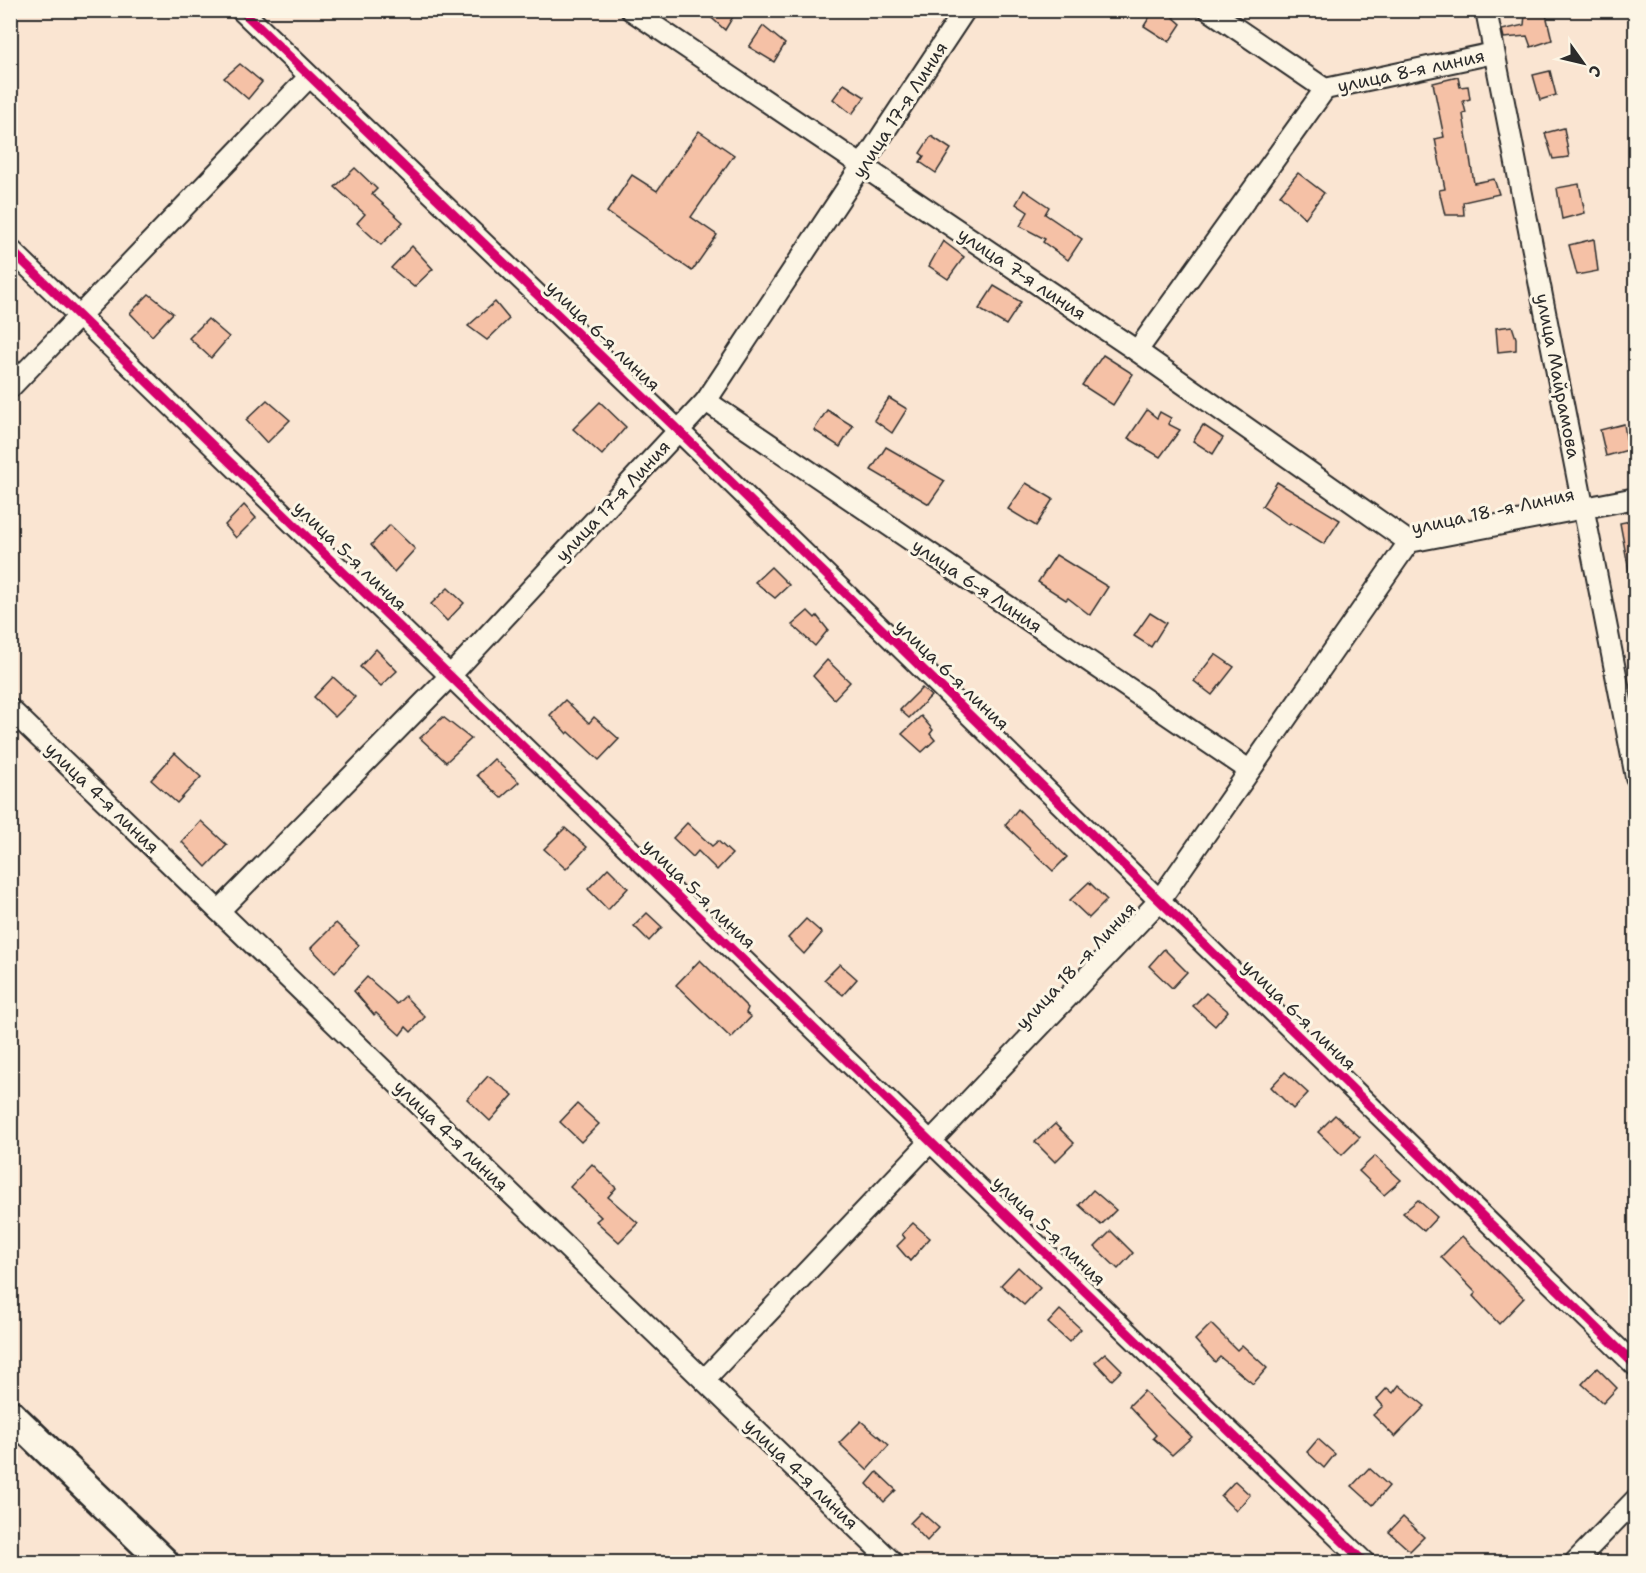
<svg xmlns="http://www.w3.org/2000/svg" width="1646" height="1573" font-family="'Shantell Sans',sans-serif">
<rect width="100%" height="100%" fill="#fae5d2"/>
<filter id="ink" filterUnits="userSpaceOnUse"><feTurbulence type="fractalNoise" baseFrequency=".0167" numOctaves="2"/><feDisplacementMap in="SourceGraphic" scale="12" xChannelSelector="R" yChannelSelector="G"/><feConvolveMatrix kernelMatrix="1 2 1 2 8 2 1 2 1" color-interpolation-filters="sRGB"/></filter>
<g filter="url(#ink)">
<g fill="#f5c1a6" stroke="#2b2b2b" stroke-width="1.5">
<path d="M 703,10 L 737,10 L 725,30 Z"/>
<path d="M 1154,10 L 1165,10 L 1181,24 L 1169,42 L 1144,26 Z"/>
<path d="M 1545,10 L 1552,40 L 1531,47 L 1527,36 L 1504,38 L 1502,30 L 1524,25 L 1525,15 Z"/>
<path d="M 763,26 L 785,44 L 774,62 L 749,47 Z"/>
<path d="M 240,64 L 262,82 L 248,99 L 224,78 Z"/>
<path d="M 1550,71 L 1556,95 L 1540,100 L 1533,75 Z"/>
<path d="M 1458,77 L 1460,87 L 1468,86 L 1470,99 L 1463,101 L 1466,113 L 1463,114 L 1474,183 L 1494,179 L 1499,194 L 1463,202 L 1464,215 L 1445,215 L 1439,190 L 1445,189 L 1435,139 L 1444,137 L 1433,83 Z"/>
<path d="M 844,84 L 865,97 L 852,114 L 833,99 Z"/>
<path d="M 1564,128 L 1569,157 L 1553,159 L 1545,133 Z"/>
<path d="M 699,131 L 734,155 L 691,217 L 717,235 L 692,271 L 607,212 L 632,175 L 657,191 Z"/>
<path d="M 931,136 L 951,149 L 936,173 L 920,162 L 924,156 L 920,153 Z"/>
<path d="M 355,168 L 377,189 L 372,194 L 403,222 L 381,245 L 357,223 L 365,214 L 335,187 Z"/>
<path d="M 1298,173 L 1324,193 L 1305,218 L 1280,195 Z"/>
<path d="M 1579,184 L 1585,213 L 1562,219 L 1557,188 Z"/>
<path d="M 1024,190 L 1049,207 L 1045,214 L 1082,239 L 1068,260 L 1043,242 L 1045,239 L 1020,226 L 1028,212 L 1016,204 Z"/>
<path d="M 1594,239 L 1598,271 L 1577,275 L 1569,245 Z"/>
<path d="M 943,241 L 964,257 L 948,279 L 929,266 Z"/>
<path d="M 412,246 L 433,269 L 414,287 L 391,268 Z"/>
<path d="M 994,286 L 1021,302 L 1006,325 L 979,309 Z"/>
<path d="M 149,294 L 173,313 L 152,336 L 130,313 Z"/>
<path d="M 495,302 L 509,319 L 487,340 L 468,326 Z"/>
<path d="M 208,319 L 229,337 L 211,358 L 189,338 Z"/>
<path d="M 1512,326 L 1516,338 L 1516,350 L 1498,352 L 1496,328 Z"/>
<path d="M 1103,355 L 1133,374 L 1113,405 L 1082,385 Z"/>
<path d="M 889,398 L 907,409 L 892,433 L 874,420 Z"/>
<path d="M 267,400 L 290,420 L 267,443 L 246,420 Z"/>
<path d="M 600,402 L 626,427 L 602,455 L 573,429 Z"/>
<path d="M 827,410 L 853,426 L 840,447 L 814,430 Z"/>
<path d="M 1147,410 L 1157,418 L 1160,412 L 1171,418 L 1168,424 L 1180,430 L 1160,457 L 1128,438 Z"/>
<path d="M 1624,424 L 1628,450 L 1606,456 L 1600,430 Z"/>
<path d="M 1203,425 L 1223,438 L 1213,454 L 1193,441 Z"/>
<path d="M 886,447 L 945,481 L 929,504 L 871,470 Z"/>
<path d="M 1277,482 L 1340,520 L 1324,544 L 1290,523 L 1289,525 L 1262,506 Z"/>
<path d="M 1026,483 L 1053,499 L 1036,526 L 1008,509 Z"/>
<path d="M 244,505 L 256,518 L 236,538 L 225,525 Z"/>
<path d="M 1635,520 L 1635,570 L 1629,571 L 1620,523 Z"/>
<path d="M 390,525 L 415,549 L 394,572 L 371,545 Z"/>
<path d="M 1056,555 L 1108,587 L 1090,615 L 1068,598 L 1066,600 L 1038,582 Z"/>
<path d="M 771,567 L 789,585 L 775,598 L 755,582 Z"/>
<path d="M 448,588 L 464,603 L 447,621 L 431,604 Z"/>
<path d="M 808,611 L 815,618 L 817,616 L 828,630 L 815,646 L 792,625 Z"/>
<path d="M 1150,613 L 1166,623 L 1151,647 L 1134,636 Z"/>
<path d="M 376,649 L 397,671 L 381,686 L 360,667 Z"/>
<path d="M 1215,654 L 1234,667 L 1212,695 L 1194,681 Z"/>
<path d="M 827,660 L 850,682 L 834,699 L 813,676 Z"/>
<path d="M 333,677 L 355,697 L 335,717 L 314,697 Z"/>
<path d="M 922,688 L 931,696 L 909,718 L 900,710 Z"/>
<path d="M 565,700 L 589,723 L 594,717 L 619,739 L 599,760 L 569,732 L 567,734 L 550,715 Z"/>
<path d="M 921,716 L 933,730 L 930,734 L 935,740 L 922,752 L 902,734 Z"/>
<path d="M 443,717 L 471,739 L 446,762 L 420,738 Z"/>
<path d="M 175,753 L 201,777 L 177,803 L 151,780 Z"/>
<path d="M 494,759 L 519,782 L 501,798 L 477,775 Z"/>
<path d="M 1018,809 L 1067,857 L 1053,871 L 1005,825 Z"/>
<path d="M 201,821 L 227,845 L 206,867 L 182,842 Z"/>
<path d="M 687,823 L 712,846 L 718,841 L 732,854 L 717,870 L 698,851 L 693,857 L 673,838 Z"/>
<path d="M 565,828 L 587,847 L 566,869 L 544,849 Z"/>
<path d="M 608,868 L 628,888 L 608,910 L 588,889 Z"/>
<path d="M 1089,882 L 1107,900 L 1089,918 L 1070,900 Z"/>
<path d="M 647,913 L 662,927 L 649,941 L 634,926 Z"/>
<path d="M 806,919 L 822,933 L 804,954 L 788,938 Z"/>
<path d="M 336,923 L 359,945 L 335,973 L 311,948 Z"/>
<path d="M 1164,949 L 1187,972 L 1172,988 L 1149,966 Z"/>
<path d="M 700,960 L 748,1008 L 746,1013 L 751,1017 L 731,1038 L 676,985 Z"/>
<path d="M 840,964 L 857,979 L 843,995 L 824,980 Z"/>
<path d="M 367,977 L 397,1004 L 405,996 L 425,1017 L 411,1032 L 406,1027 L 400,1035 L 376,1013 L 374,1015 L 354,991 Z"/>
<path d="M 1206,993 L 1228,1011 L 1215,1026 L 1193,1006 Z"/>
<path d="M 1285,1072 L 1308,1093 L 1293,1109 L 1271,1087 Z"/>
<path d="M 488,1076 L 513,1095 L 490,1121 L 467,1099 Z"/>
<path d="M 577,1104 L 599,1124 L 581,1142 L 560,1122 Z"/>
<path d="M 1335,1115 L 1360,1137 L 1342,1155 L 1318,1132 Z"/>
<path d="M 1055,1124 L 1074,1143 L 1055,1162 L 1035,1142 Z"/>
<path d="M 1375,1156 L 1401,1180 L 1384,1195 L 1359,1171 Z"/>
<path d="M 592,1164 L 616,1188 L 608,1197 L 638,1223 L 619,1242 L 596,1221 L 601,1217 L 570,1187 Z"/>
<path d="M 1093,1190 L 1116,1210 L 1101,1225 L 1079,1205 Z"/>
<path d="M 1418,1200 L 1437,1217 L 1424,1231 L 1403,1213 Z"/>
<path d="M 913,1223 L 930,1238 L 910,1261 L 897,1246 L 905,1238 L 902,1234 Z"/>
<path d="M 1111,1231 L 1133,1253 L 1118,1269 L 1095,1247 Z"/>
<path d="M 1462,1236 L 1524,1298 L 1499,1324 L 1473,1296 L 1476,1293 L 1441,1257 Z"/>
<path d="M 1018,1267 L 1040,1288 L 1024,1305 L 1001,1285 Z"/>
<path d="M 1060,1310 L 1081,1329 L 1069,1342 L 1048,1323 Z"/>
<path d="M 1211,1324 L 1237,1350 L 1242,1345 L 1267,1368 L 1253,1384 L 1220,1357 L 1215,1362 L 1195,1340 Z"/>
<path d="M 1105,1353 L 1122,1370 L 1112,1380 L 1095,1362 Z"/>
<path d="M 1597,1368 L 1617,1388 L 1603,1403 L 1582,1384 Z"/>
<path d="M 1399,1385 L 1425,1406 L 1395,1437 L 1373,1415 L 1383,1406 L 1377,1399 L 1387,1388 L 1393,1393 Z"/>
<path d="M 1144,1391 L 1192,1437 L 1172,1455 L 1153,1438 L 1156,1435 L 1129,1406 Z"/>
<path d="M 861,1421 L 889,1445 L 867,1470 L 839,1443 Z"/>
<path d="M 1318,1439 L 1335,1454 L 1324,1468 L 1307,1452 Z"/>
<path d="M 1369,1468 L 1389,1486 L 1373,1505 L 1352,1486 Z"/>
<path d="M 877,1472 L 896,1490 L 884,1502 L 867,1484 Z"/>
<path d="M 1235,1481 L 1250,1495 L 1236,1511 L 1221,1496 Z"/>
<path d="M 921,1512 L 939,1528 L 927,1541 L 910,1523 Z"/>
<path d="M 1403,1517 L 1424,1537 L 1410,1551 L 1389,1532 Z"/>
</g>
<g fill="none" stroke-linecap="round" stroke-linejoin="round">
<defs>
<g id="minor">
<path d="M 241,10 L 679,431 L 1636,1366"/>
<path d="M 631,10 L 1137,351 L 1409,542"/>
<path d="M 1209,10 L 1325,89 L 1494,53"/>
<path d="M 1486,10 L 1636,777"/>
<path d="M 10,249 L 1364,1562"/>
<path d="M 1137,351 L 1325,89"/>
<path d="M 10,388 L 309,77"/>
<path d="M 706,401 L 1249,770"/>
<path d="M 10,709 L 892,1562"/>
<path d="M 219,911 L 449,677 L 706,401 L 965,10"/>
<path d="M 704,1380 L 1159,901 L 1409,542 L 1636,498"/>
<path d="M 1575,1562 L 1636,1499"/>
</g>
<path id="highway" d="M 10,1414 L 164,1562"/>
</defs>
<use href="#minor" stroke="#2b2b2b" stroke-width="24"/>
<use href="#highway" stroke="#2b2b2b" stroke-width="33"/>
<use href="#minor" stroke="#fcf5e5" stroke-width="20"/>
<use href="#highway" stroke="#fcf5e5" stroke-width="28"/>
<defs>
<g id="cycleway">
<path d="M 241,10 L 679,431 L 1636,1366"/>
<path d="M 10,249 L 1364,1562"/>
</g>
</defs>
<use href="#cycleway" stroke="#fcf5e5" stroke-width="13"/>
<use href="#cycleway" stroke="#d6006c" stroke-width="9"/>
</g>
</g>
<g text-anchor="middle" dominant-baseline="central" stroke-width="6" stroke-linejoin="round" paint-order="stroke">
<g font-size="18" fill="#2b2b2b" stroke="#fcf5e5">
<text transform="translate(1411 71) rotate(-12)">улица 8-я линия</text>
<text transform="translate(900 110) rotate(-57)">улица 17-я Линия</text>
<text transform="translate(1022 274) rotate(34)">улица 7-я линия</text>
<text transform="translate(603 336) rotate(44)">улица 6-я линия</text>
<text transform="translate(1558 376) rotate(79)">улица Майрамова</text>
<text transform="translate(613 501) rotate(-47)">улица 17-я Линия</text>
<text transform="translate(1493 511) rotate(-12)">улица 18 -я Линия</text>
<text transform="translate(350 556) rotate(44)">улица 5-я линия</text>
<text transform="translate(977 586) rotate(34)">улица 6-я Линия</text>
<text transform="translate(952 675) rotate(44)">улица 6-я линия</text>
<text transform="translate(102 798) rotate(44)">улица 4-я линия</text>
<text transform="translate(699 894) rotate(44)">улица 5-я линия</text>
<text transform="translate(1076 966) rotate(-47)">улица 18 -я Линия</text>
<text transform="translate(1299 1015) rotate(44)">улица 6-я линия</text>
<text transform="translate(451 1136) rotate(44)">улица 4-я линия</text>
<text transform="translate(1049 1231) rotate(44)">улица 5-я линия</text>
<text transform="translate(801 1474) rotate(44)">улица 4-я линия</text>
</g>
</g>
<rect width="1646" height="1573" fill="none" stroke="#fcf5e5" stroke-width="36"/>
<rect x="18" y="18" width="1610" height="1537" fill="none" stroke="#2b2b2b" stroke-width="2" filter="url(#ink)"/>
<g transform="translate(1583 63) rotate(124)" stroke="#fcf5e5" stroke-width="4.5" paint-order="stroke">
<path d="M0-4.5L10 22L0 15L-10 22Z" fill="#2b2b2b"/>
<text y="-9" font-size="16" font-weight="bold" text-anchor="middle" fill="#2b2b2b">С</text>
</g>
</svg>
